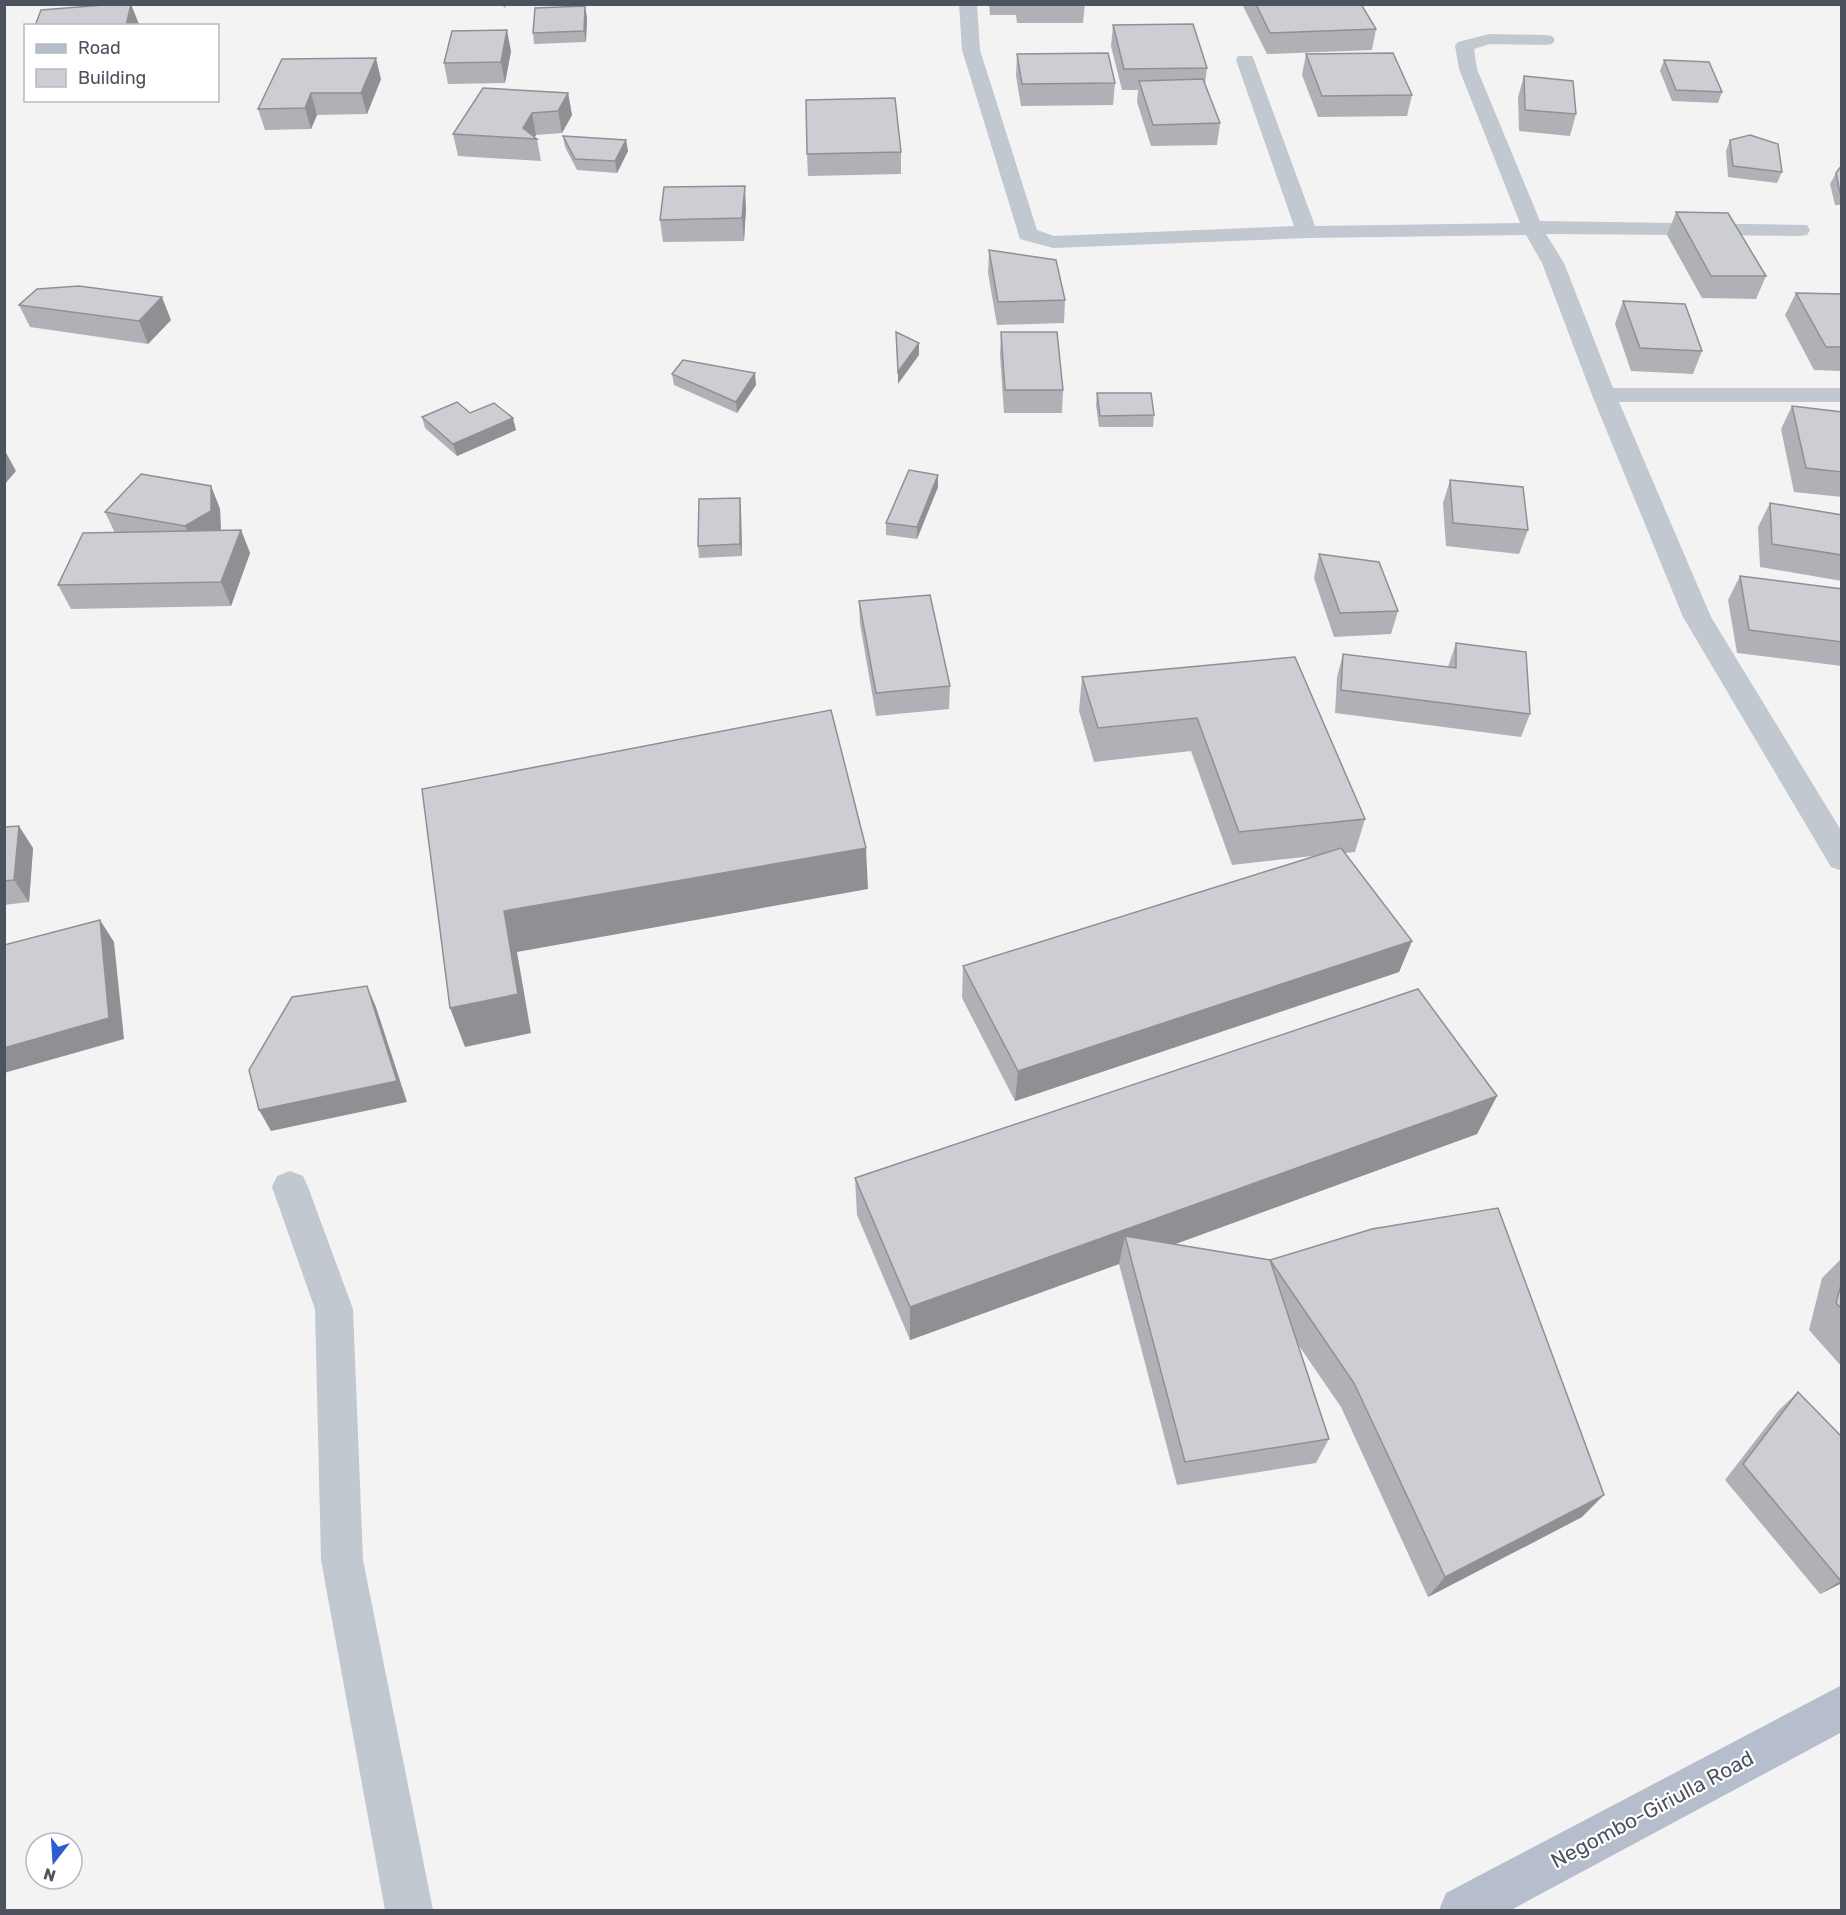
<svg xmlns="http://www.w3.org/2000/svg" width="1846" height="1915" font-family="Rubik,sans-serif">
<rect width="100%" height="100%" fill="#f4f3f3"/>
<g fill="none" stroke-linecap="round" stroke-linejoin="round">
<path fill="#c2c8cf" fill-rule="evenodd" d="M 959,4 L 977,4 L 980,50 L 1037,230 L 1054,236 L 1294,226 L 1236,60 L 1238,56 L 1252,56 L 1254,60 L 1315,226 L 1520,223 L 1459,69 L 1455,46 L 1458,42 L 1489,34 L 1546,35 L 1552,36 L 1555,40 L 1552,44 L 1546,45 L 1490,44 L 1474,49 L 1477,69 L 1540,221 L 1807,225 L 1810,230 L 1807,235 L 1799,236 L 1546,234 L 1564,263 L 1613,388 L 1842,388 L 1842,402 L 1619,402 L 1711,617 L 1842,832 L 1842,871 L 1831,867 L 1683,617 L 1592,395 L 1542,263 L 1526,235 L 1307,238 L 1053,248 L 1020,239 L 962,50 Z"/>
<path fill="#c2c8cf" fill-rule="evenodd" d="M 290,1171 L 303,1176 L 308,1187 L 353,1309 L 363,1560 L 433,1910 L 385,1910 L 321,1560 L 315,1309 L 272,1187 L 277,1176 Z"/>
<path fill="#b6bece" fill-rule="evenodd" d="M 1842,1685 L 1842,1732 L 1511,1910 L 1439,1910 L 1446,1893 Z"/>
</g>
<g fill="#b0b1b6">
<path d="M 498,4 L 505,4 L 506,8 Z"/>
<path d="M 989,4 L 1085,4 L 1083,23 L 1017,23 L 1016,15 L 990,15 Z"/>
<path d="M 1244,4 L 1361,4 L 1376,29 L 1372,50 L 1267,54 L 1243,6 Z"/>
<path d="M 587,17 L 586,42 L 534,44 L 533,33 Z"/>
<path d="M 1113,25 L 1207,68 L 1205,84 L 1220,123 L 1217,145 L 1151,146 L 1137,102 L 1138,90 L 1122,90 L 1111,46 Z"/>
<path d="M 511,51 L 505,83 L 448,84 L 444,63 Z"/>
<path d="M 1017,54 L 1115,83 L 1113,105 L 1021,106 L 1016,76 Z"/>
<path d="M 1306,54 L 1412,95 L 1407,116 L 1318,117 L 1302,75 Z"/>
<path d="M 282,59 L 381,79 L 367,114 L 317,115 L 311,129 L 265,130 L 258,109 Z"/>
<path d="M 1664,60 L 1722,92 L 1718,103 L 1672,101 L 1660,71 Z"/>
<path d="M 1524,76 L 1576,114 L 1570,136 L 1519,131 L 1518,97 Z"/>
<path d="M 568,93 L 572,115 L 562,133 L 536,135 L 534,137 L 537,139 L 541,161 L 458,156 L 453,134 Z"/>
<path d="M 563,136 L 626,140 L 628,151 L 617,173 L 577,170 L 565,147 Z"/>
<path d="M 1730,140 L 1782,172 L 1777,183 L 1728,177 L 1726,151 Z"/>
<path d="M 901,152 L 901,174 L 808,176 L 807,154 Z"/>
<path d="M 1842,165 L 1842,205 L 1835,205 L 1830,184 L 1836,173 Z"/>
<path d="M 746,208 L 744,241 L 663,242 L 660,220 Z"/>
<path d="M 1676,212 L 1766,276 L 1756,299 L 1702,298 L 1667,235 Z"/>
<path d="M 989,250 L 1065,300 L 1064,323 L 997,325 L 988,273 Z"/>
<path d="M 1796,293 L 1842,294 L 1842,371 L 1814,370 L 1785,315 Z"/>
<path d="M 1623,301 L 1702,351 L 1693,374 L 1631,371 L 1615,324 Z"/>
<path d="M 19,305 L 171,320 L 148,344 L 30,327 Z"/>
<path d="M 1001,332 L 1063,390 L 1062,413 L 1004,413 L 1000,355 Z"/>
<path d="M 672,374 L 756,385 L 737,413 L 674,385 Z"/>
<path d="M 1097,393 L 1154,415 L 1153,427 L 1099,427 L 1096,405 Z"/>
<path d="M 1792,406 L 1842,412 L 1842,497 L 1794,492 L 1781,429 Z"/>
<path d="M 470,413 L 516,430 L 457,456 L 425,428 L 422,417 Z"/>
<path d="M 938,475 L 938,487 L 917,539 L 886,535 L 886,523 Z"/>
<path d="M 1450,480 L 1528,530 L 1519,554 L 1446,546 L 1443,503 Z"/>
<path d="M 211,486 L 220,509 L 221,531 L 241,530 L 250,553 L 231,606 L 71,609 L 58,585 L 115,533 L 105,512 Z"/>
<path d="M 1770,503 L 1842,515 L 1842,581 L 1760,567 L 1758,527 Z"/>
<path d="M 741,509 L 742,556 L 699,558 L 698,546 Z"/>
<path d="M 1319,554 L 1398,611 L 1391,634 L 1334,637 L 1314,578 Z"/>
<path d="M 1740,576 L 1842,589 L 1842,666 L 1737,653 L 1728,600 Z"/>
<path d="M 859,601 L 950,686 L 949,709 L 876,716 L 860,624 Z"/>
<path d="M 1456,643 L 1530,714 L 1521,737 L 1335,713 L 1337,677 L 1343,654 L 1448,667 Z"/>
<path d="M 1295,657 L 1365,819 L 1355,852 L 1345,853 L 1412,941 L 1399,972 L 1015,1101 L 962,998 L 963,966 L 1313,856 L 1232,865 L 1191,751 L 1094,762 L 1079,711 L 1082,677 Z"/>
<path d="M 4,827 L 33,848 L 29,902 L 4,905 Z"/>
<path d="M 1497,1096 L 1477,1134 L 1174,1244 L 1270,1260 L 1582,1517 L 1428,1597 L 1341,1407 L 1297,1343 L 1329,1439 L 1316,1463 L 1177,1485 L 1119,1264 L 910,1340 L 857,1215 L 855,1178 Z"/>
<path d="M 1842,1258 L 1842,1367 L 1809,1330 L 1822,1278 Z"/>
<path d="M 1798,1392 L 1842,1437 L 1842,1583 L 1820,1594 L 1725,1480 L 1779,1410 Z"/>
</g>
<g fill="#909094">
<path d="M 131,4 L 139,24 L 139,26 L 126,26 Z"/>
<path d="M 585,6 L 587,17 L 586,42 L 584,31 Z"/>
<path d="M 507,30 L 511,51 L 505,83 L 501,62 Z"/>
<path d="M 376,58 L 381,79 L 367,114 L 361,93 Z"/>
<path d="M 311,93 L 317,115 L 311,129 L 305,108 Z"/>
<path d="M 568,93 L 572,115 L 562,133 L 558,111 Z"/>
<path d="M 532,113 L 536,135 L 533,139 L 523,128 Z"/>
<path d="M 626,140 L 628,151 L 617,173 L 615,161 Z"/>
<path d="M 745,186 L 746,208 L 744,241 L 742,218 Z"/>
<path d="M 162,297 L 171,320 L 148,344 L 139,321 Z"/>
<path d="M 919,343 L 919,355 L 898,384 L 898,372 Z"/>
<path d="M 755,373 L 756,385 L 737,413 L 736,402 Z"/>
<path d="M 513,418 L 516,430 L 457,456 L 453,444 Z"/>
<path d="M 4,449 L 16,471 L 4,485 Z"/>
<path d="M 938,475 L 938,487 L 917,539 L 917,527 Z"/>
<path d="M 211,486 L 220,509 L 221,534 L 195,549 L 185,526 Z"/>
<path d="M 740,498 L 741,509 L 742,556 L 740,544 Z"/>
<path d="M 241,530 L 250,553 L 231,606 L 221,582 Z"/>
<path d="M 19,826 L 33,848 L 29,902 L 14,880 Z"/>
<path d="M 866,848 L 868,889 L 517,952 L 531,1033 L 465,1047 L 450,1008 L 504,911 Z"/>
<path d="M 100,920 L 114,942 L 124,1039 L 4,1073 L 4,1048 Z"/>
<path d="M 1412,941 L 1399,972 L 1015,1101 L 1018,1071 Z"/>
<path d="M 367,986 L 376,1007 L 407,1102 L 271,1131 L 259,1110 Z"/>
<path d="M 1497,1096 L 1477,1134 L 1132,1260 L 1125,1236 L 1119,1264 L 910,1340 L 910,1307 Z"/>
<path d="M 1604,1495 L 1582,1517 L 1428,1597 L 1445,1577 Z"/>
<path d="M 1842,1580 L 1842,1583 L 1820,1594 Z"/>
</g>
<g fill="#cdced4" stroke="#909094" stroke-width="1.5">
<path d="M 116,4 L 131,4 L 126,26 L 35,26 L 41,10 Z"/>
<path d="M 1256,4 L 1361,4 L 1376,29 L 1270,33 Z"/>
<path d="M 585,6 L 584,31 L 533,33 L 535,8 Z"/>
<path d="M 1193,24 L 1207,68 L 1124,69 L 1113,25 Z"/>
<path d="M 507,30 L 501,62 L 444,63 L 452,31 Z"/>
<path d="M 1108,53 L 1115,83 L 1022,84 L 1017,54 Z"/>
<path d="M 1393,53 L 1412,95 L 1322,96 L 1306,54 Z"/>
<path d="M 376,58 L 361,93 L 311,93 L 305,108 L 258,109 L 282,59 Z"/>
<path d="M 1664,60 L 1709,62 L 1722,92 L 1676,90 Z"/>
<path d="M 1524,76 L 1573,81 L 1576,114 L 1525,110 Z"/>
<path d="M 1203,79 L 1220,123 L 1153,125 L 1139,81 Z"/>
<path d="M 483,88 L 568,93 L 558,111 L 532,113 L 523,128 L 537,139 L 453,134 Z"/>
<path d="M 895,98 L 901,152 L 807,154 L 806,100 Z"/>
<path d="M 1750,135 L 1778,144 L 1782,172 L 1733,166 L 1730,140 Z"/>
<path d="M 563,136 L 626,140 L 615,161 L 575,159 Z"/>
<path d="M 1842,165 L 1842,194 L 1840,193 L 1836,173 Z"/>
<path d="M 745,186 L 742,218 L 660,220 L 664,187 Z"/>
<path d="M 1676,212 L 1728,213 L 1766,276 L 1711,276 Z"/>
<path d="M 989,250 L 1056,260 L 1065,300 L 998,302 Z"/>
<path d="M 79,286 L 162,297 L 139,321 L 19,305 L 37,289 Z"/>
<path d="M 1796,293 L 1842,294 L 1842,347 L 1826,347 Z"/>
<path d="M 1623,301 L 1685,304 L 1702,351 L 1640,348 Z"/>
<path d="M 896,332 L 919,343 L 898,372 Z"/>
<path d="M 1001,332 L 1057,332 L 1063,390 L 1005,390 Z"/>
<path d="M 683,360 L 755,373 L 736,402 L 672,374 Z"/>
<path d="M 1097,393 L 1151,393 L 1154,415 L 1100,416 Z"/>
<path d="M 457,402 L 470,413 L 494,403 L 513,418 L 453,444 L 422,417 Z"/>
<path d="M 1792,406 L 1842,412 L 1842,472 L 1806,468 Z"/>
<path d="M 909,470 L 938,475 L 917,527 L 886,523 Z"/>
<path d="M 141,474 L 211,486 L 211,511 L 185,526 L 105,512 Z"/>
<path d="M 1450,480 L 1523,487 L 1528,530 L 1453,523 Z"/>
<path d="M 740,498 L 740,544 L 698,546 L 699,499 Z"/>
<path d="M 1770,503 L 1842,515 L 1842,555 L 1772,544 Z"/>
<path d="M 241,530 L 221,582 L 58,585 L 83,533 Z"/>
<path d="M 1319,554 L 1379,562 L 1398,611 L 1340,613 Z"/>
<path d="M 1740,576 L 1842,589 L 1842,642 L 1749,630 Z"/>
<path d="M 930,595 L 950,686 L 876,693 L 859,601 Z"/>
<path d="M 1456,643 L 1526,652 L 1530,714 L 1341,690 L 1343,654 L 1456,668 Z"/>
<path d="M 1295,657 L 1365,819 L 1239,832 L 1197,718 L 1098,728 L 1082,677 Z"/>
<path d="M 831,710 L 866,848 L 504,911 L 518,994 L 450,1008 L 422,789 Z"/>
<path d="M 19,826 L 14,880 L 4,881 L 4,827 Z"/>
<path d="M 1341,848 L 1412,941 L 1018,1071 L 963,966 Z"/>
<path d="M 100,920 L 109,1018 L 4,1048 L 4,945 Z"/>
<path d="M 367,986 L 397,1081 L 259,1110 L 249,1070 L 292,997 Z"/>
<path d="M 1418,989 L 1497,1096 L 910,1307 L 855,1178 Z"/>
<path d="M 1498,1208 L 1604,1495 L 1445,1577 L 1354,1383 L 1270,1260 L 1372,1229 Z"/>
<path d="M 1125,1236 L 1270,1260 L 1329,1439 L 1185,1462 Z"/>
<path d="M 1842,1281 L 1842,1309 L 1836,1303 Z"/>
<path d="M 1798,1392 L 1842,1437 L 1842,1580 L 1840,1580 L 1743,1464 Z"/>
</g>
<g text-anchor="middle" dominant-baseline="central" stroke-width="4.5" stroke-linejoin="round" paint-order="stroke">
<g font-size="21" fill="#4c535e" stroke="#fff">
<text transform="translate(1652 1809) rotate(-28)">Negombo-Giriulla Road</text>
</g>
</g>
<rect width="1846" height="1915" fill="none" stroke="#4c535e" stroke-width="12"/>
<rect x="24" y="24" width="195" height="78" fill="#ffffff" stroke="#b7babf" stroke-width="1.5"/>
<rect x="36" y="44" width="30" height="9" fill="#b6bece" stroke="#b7babf" stroke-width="1.5"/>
<text x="78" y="54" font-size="18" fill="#4c535e">Road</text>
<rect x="36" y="69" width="30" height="18" fill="#cdced4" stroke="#b7babf" stroke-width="1.5"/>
<text x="78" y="84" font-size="18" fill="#4c535e">Building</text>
<g transform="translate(54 1861) rotate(197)"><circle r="28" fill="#ffffff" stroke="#b7babf" stroke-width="1.5"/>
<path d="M0-4.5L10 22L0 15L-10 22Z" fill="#2d5cd4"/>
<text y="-9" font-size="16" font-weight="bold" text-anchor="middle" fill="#4c535e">N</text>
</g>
</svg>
